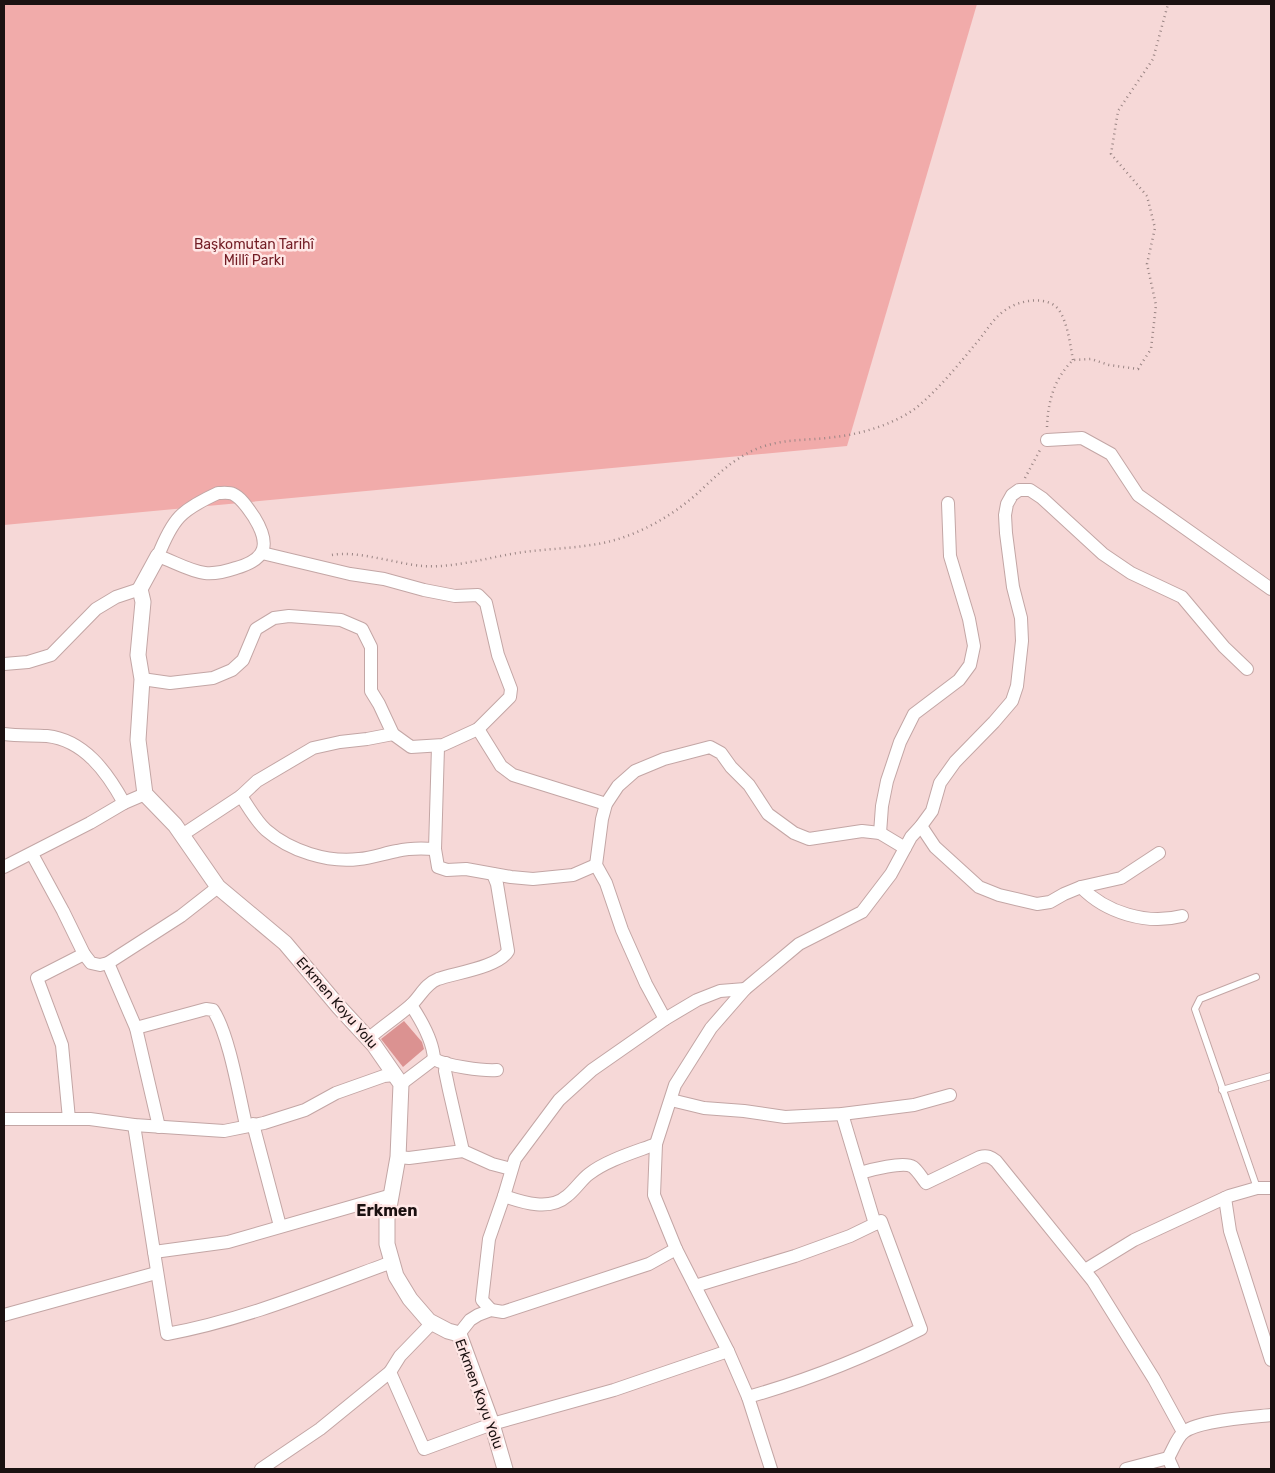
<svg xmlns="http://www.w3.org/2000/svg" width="1275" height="1473" font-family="Rubik,sans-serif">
<rect width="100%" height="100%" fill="#f6d8d7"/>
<path fill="#f1abaa" d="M 4,4 L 977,4 L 847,446 L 4,525 Z"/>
<path fill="#db9291" d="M 404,1021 L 422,1042 L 424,1049 L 403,1067 L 381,1039 Z"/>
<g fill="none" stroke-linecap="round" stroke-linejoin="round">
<defs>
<g id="service">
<path d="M 1256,977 L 1200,999 L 1195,1009 L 1257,1188"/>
<path d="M 1222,1090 L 1271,1076"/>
</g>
<g id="minor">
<path d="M 1047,440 L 1082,438 L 1111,454 L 1138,495 L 1271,589"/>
<path d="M 218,493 C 222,493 229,492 233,494 C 242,498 249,510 254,517 C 270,543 268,559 236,568 C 227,571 214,574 205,573 C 189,571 173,561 158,556 C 173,518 181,510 218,493 Z"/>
<path d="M 4,664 L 28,662 L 51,655 L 96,609 L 116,597 L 140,589"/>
<path d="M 142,679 L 170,683 L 213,678 L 232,670 L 243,660 L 256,629 L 274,618 L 289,616 L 341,620 L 362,629 L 371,647 L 371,691 L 379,704 L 393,734 L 411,747 L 443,745 L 478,729 L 510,697 L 511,689 L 498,655 L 486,603 L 478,595 L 455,596 L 424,590 L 384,579 L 350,574 L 262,553"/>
<path d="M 478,729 L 501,766 L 513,775 L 606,804"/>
<path d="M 4,734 C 18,736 32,735 47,736 C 84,740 107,772 124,803"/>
<path d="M 438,747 L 435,849 L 438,867 L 447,870 L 466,869 L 511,877 L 533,879 L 573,875 L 596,865"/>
<path d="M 241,796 L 257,781 L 313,748 L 340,742 L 367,739 L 393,734"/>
<path d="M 921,826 L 935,847 L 979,887 L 999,895 L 1037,904 L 1050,902 L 1064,894 L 1081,887 L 1121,878 L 1159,853"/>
<path d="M 880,833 L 882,806 L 887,781 L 900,742 L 914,714 L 959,680 L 970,665 L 974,646 L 969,619 L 950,556 L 948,503"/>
<path d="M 182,835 L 241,796 C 249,808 256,821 266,830 C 290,851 328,863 359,859 C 372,858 385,853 397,851 C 409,848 423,848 435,849"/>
<path d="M 32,854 L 63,911 L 84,954 L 91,963 L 100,965 L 108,963 L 181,916 L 218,887"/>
<path d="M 4,867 L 90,823 L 124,803 L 145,794"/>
<path d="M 1081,887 C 1106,913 1147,925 1182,916"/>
<path d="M 108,963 L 136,1028 L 159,1127"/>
<path d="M 411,1005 C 421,1020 433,1040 434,1059"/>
<path d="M 665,1019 L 646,984 L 622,930 L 606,883 L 596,865 L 602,819 L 606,804 L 618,786 L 635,771 L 664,759 L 710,747 L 721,753 L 731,767 L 749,785 L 768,814 L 794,833 L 809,839 L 862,831 L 880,833 L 905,848"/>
<path d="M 136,1028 L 206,1009 L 213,1010 C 229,1034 239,1095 246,1125"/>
<path d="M 368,1039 C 382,1027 397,1017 411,1005 C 420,997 425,984 438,979 C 455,973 499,967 508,951 L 497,884 L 493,874"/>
<path d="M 434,1059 C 446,1066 483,1071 497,1070"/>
<path d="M 446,1063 L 445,1071 L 449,1090 L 463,1151"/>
<path d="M 401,1084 L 434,1059"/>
<path d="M 671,1100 L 704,1108 L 744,1111 L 785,1117 L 842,1114 L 914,1105 L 950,1095"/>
<path d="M 842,1114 L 875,1224"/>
<path d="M 4,1119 L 90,1119 L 134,1125 L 224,1131 L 264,1123 L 305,1110 L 336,1093 L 384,1076 L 395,1075"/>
<path d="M 69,1119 L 62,1045 L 37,978 L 84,954"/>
<path d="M 253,1124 L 280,1226"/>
<path d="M 134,1125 L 167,1334 C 244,1320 318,1289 392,1262"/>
<path d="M 398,1157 L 409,1158 L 463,1151 L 492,1164 L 511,1169"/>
<path d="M 860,1173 C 870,1170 904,1161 913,1167 C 918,1171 922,1178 926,1183 L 980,1157 C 987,1155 991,1157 996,1161 L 1093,1281 L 1154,1379 L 1183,1432"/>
<path d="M 504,1196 C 524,1203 550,1211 567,1196 C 575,1190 581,1180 589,1174 C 607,1160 635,1152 656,1144"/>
<path d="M 1225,1198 L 1230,1231 L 1271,1360"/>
<path d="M 154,1252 L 228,1242 L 392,1195"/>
<path d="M 1085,1270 L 1134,1240 L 1229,1196 L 1257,1188 L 1271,1188"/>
<path d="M 695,1286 L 795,1256 L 850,1236 L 881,1221 L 921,1329 C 866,1357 808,1380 748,1397"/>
<path d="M 491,1310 L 482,1300 L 489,1239 L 504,1196 L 515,1159 L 559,1100 L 592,1070 L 665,1019 L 697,1000 L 720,991 L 745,989"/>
<path d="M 4,1315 L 156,1273"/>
<path d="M 459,1334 L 470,1320 L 478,1315 L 491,1310 L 503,1312 L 649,1264 L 676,1249"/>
<path d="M 390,1372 L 400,1356 L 432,1323"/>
<path d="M 1168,1458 L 1173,1469"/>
<path d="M 261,1469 L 320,1429 L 390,1372 L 424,1449 L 492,1424 L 614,1390 L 728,1351"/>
<path d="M 771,1469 L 748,1397 L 728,1351 L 676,1249 L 654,1195 L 656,1144 L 675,1085 L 711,1028 L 745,989 L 799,944 L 862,912 L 891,874 L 911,837 L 921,826 L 932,811 L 940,783 L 955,762 L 994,722 L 1012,701 L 1017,686 L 1022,641 L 1021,618 L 1013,587 L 1006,533 L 1005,515 L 1007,504 L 1012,495 L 1019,490 L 1030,490 L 1042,498 L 1103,554 L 1131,573 L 1182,597 L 1224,647 L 1247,669"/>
<path d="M 1126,1469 L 1168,1458 C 1173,1450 1177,1437 1184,1432 C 1199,1420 1252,1417 1271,1415"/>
</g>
<path id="tertiary" d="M 158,556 L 140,589 L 143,602 L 138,655 L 142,679 L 138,740 L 145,794 L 175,825 L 218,887 L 285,943 L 339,1007 L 374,1045 L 401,1084 L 398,1157 L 387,1219 L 387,1244 L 396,1276 L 410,1299 L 429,1321 L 448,1331 L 459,1334 L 492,1424 L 505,1469"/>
</defs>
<use href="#service" stroke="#c3a6a5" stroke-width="8"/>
<use href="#minor" stroke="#c3a6a5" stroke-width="14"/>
<use href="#tertiary" stroke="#c3a6a5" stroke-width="17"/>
<g stroke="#9a8584" stroke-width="2.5" stroke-dasharray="1 4" stroke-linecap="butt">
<path d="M 1047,427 C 1048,401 1054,379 1073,360 L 1091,359 L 1109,365 L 1138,369 L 1151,349 L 1156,305 L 1147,264 L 1155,228 L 1147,196 L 1111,154 L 1118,111 L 1153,59 L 1168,4"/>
<path d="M 1025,478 L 1040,450"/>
<path d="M 332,555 C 357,550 396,564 423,566 C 454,568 486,558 517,553 C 542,549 566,549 591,545 C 630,540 669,519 699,492 C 716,476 732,460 754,450 C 781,438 806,441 835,437 C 853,435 872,430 889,423 C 898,419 908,414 916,408 C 939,389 959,364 978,341 C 987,330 994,317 1007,309 C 1020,300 1048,295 1059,310 C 1068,324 1070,344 1073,360"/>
</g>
<use href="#service" stroke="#fff" stroke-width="6"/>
<use href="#minor" stroke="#fff" stroke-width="12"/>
<use href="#tertiary" stroke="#fff" stroke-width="15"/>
</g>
<g text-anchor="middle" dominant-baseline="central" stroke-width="5" stroke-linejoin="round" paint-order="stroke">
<g font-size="14" fill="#731d25" stroke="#ffe7e6">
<text x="254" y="244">Başkomutan Tarihî<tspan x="254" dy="16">Millî Parkı</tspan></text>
</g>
<g font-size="14" fill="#1b1111" stroke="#ffe7e6">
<text transform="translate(337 1003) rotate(49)">Erkmen Koyu Yolu</text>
<text transform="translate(479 1394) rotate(70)">Erkmen Koyu Yolu</text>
</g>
<g font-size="16" font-weight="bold" fill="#1b1111" stroke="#ffe7e6">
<text x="387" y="1210">Erkmen</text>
</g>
</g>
<rect width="1275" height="1473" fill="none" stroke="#1b1111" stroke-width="10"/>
</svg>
